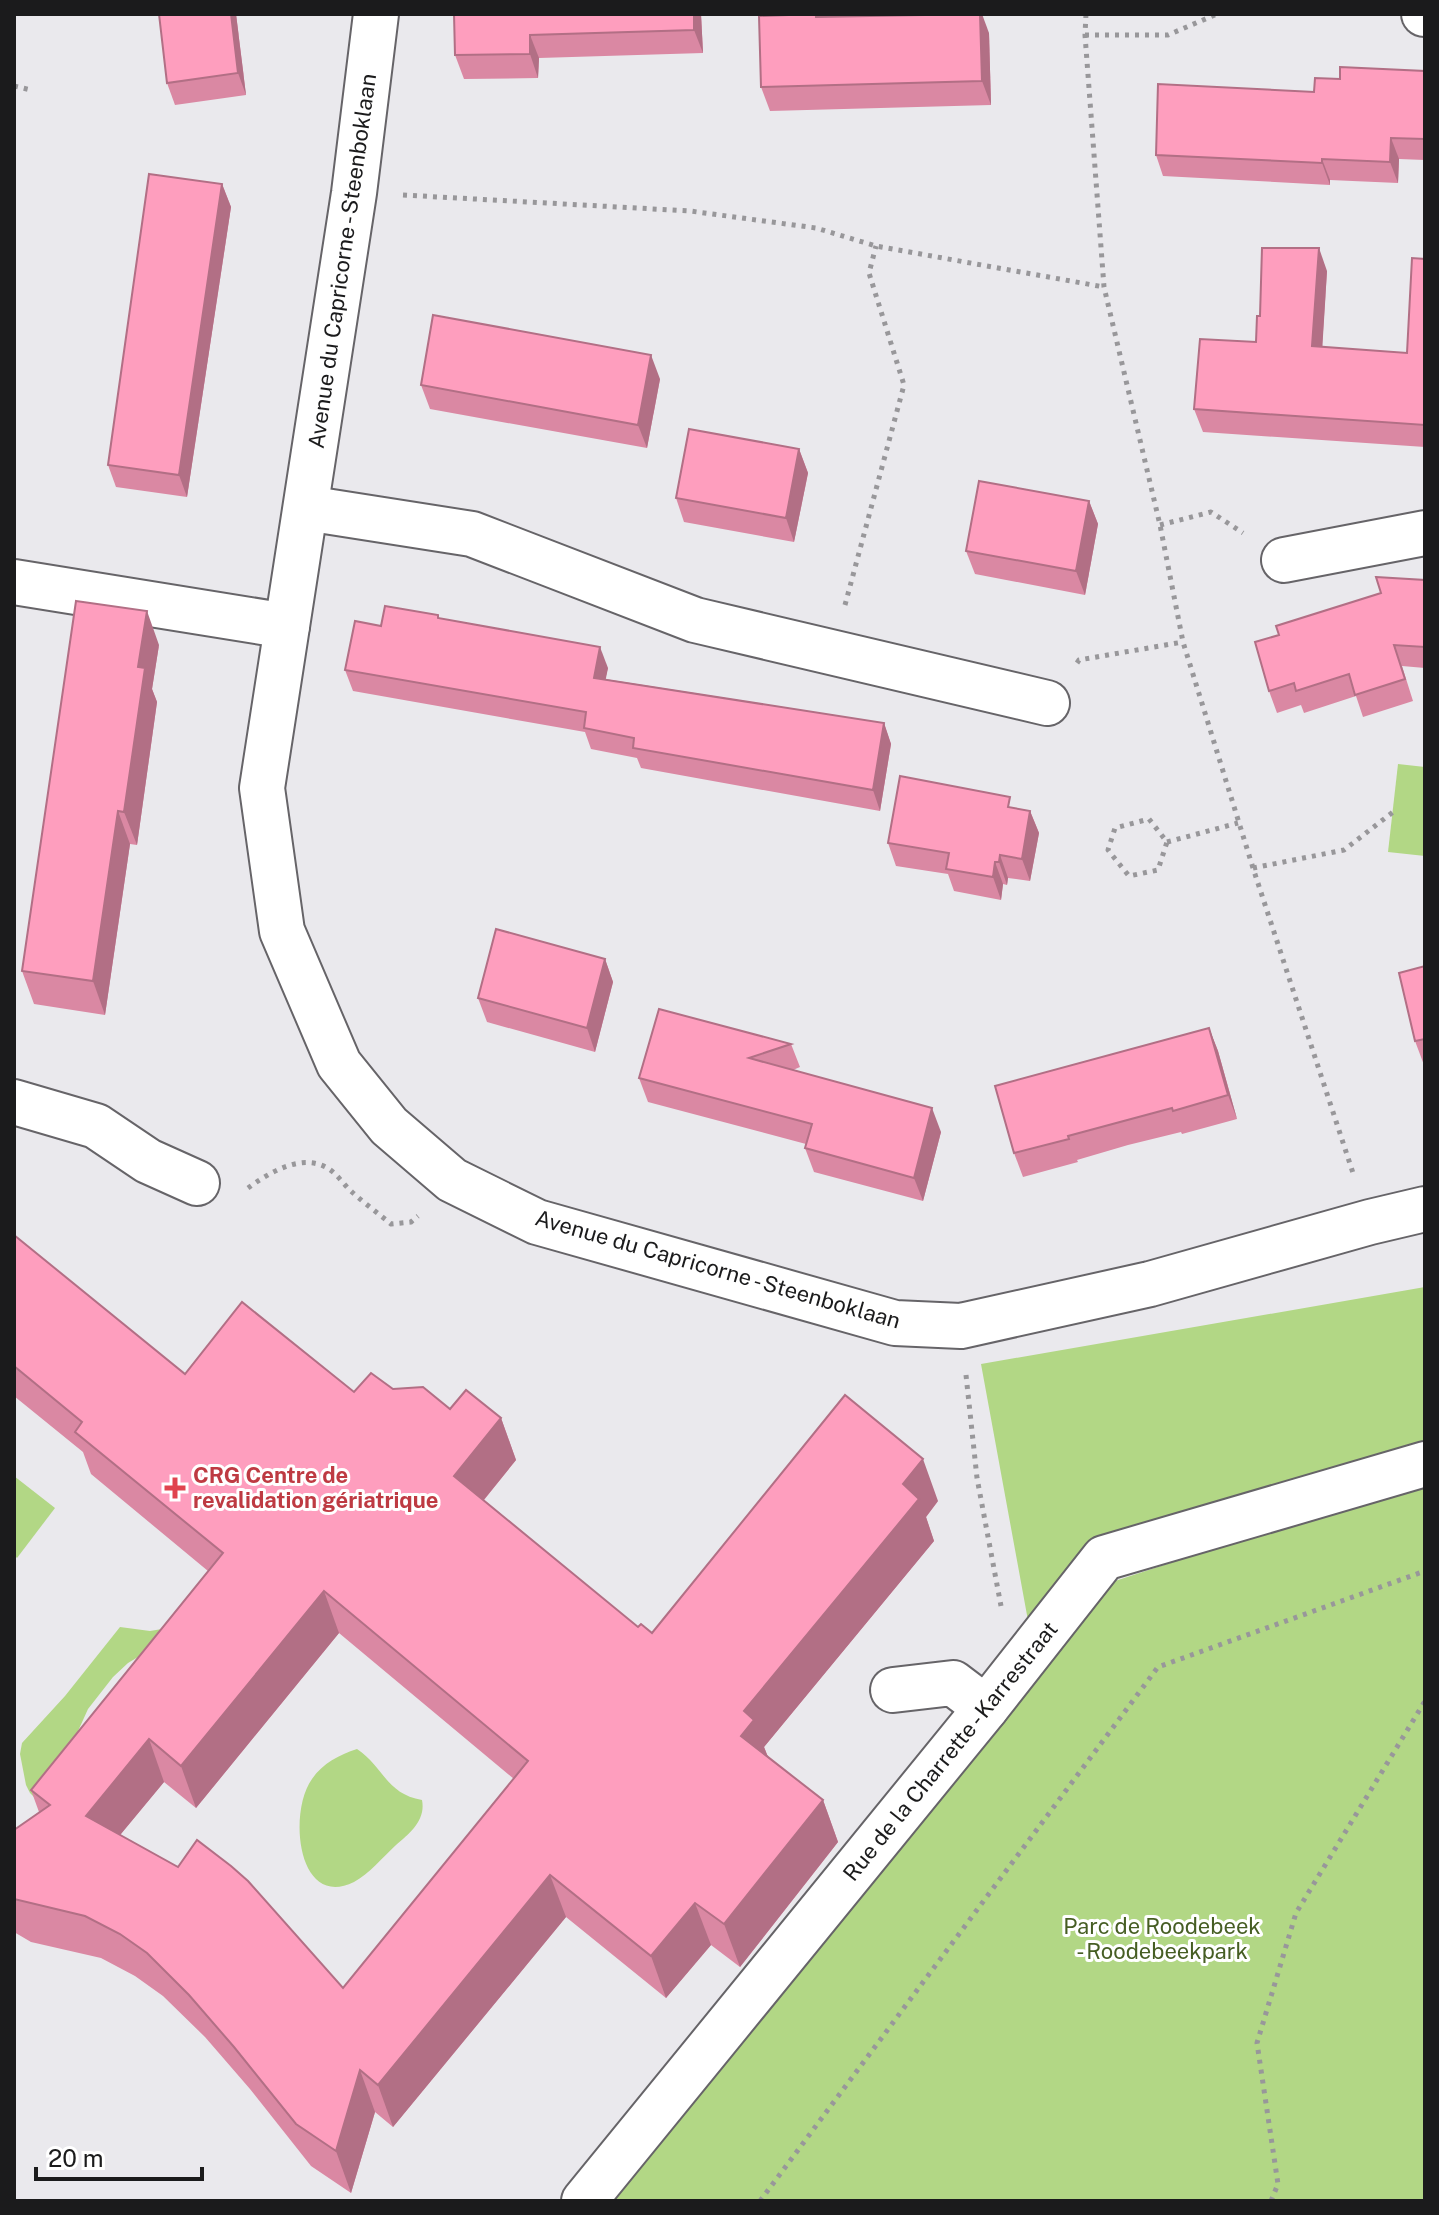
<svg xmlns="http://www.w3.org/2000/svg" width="1439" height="2215" font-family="'Public Sans',sans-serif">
<rect width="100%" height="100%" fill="#eae9ed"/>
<g fill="#b2d785">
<path d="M 1398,764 L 1425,767 L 1425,856 L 1388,852 Z"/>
<path d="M 1425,1287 L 1425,1447 L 1082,1551 L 1029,1626 L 981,1364 Z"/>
<path d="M 14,1476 L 55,1508 L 17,1558 L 14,1555 Z"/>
<path d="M 1425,1480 L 1425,2201 L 612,2201 L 1115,1581 Z"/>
<path d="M 120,1627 L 150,1631 L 162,1629 L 148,1651 L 128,1663 L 113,1677 L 88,1709 L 74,1740 L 56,1819 L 30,1793 L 26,1785 L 20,1754 L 22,1743 L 65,1696 Z"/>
<path d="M 357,1749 C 383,1766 386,1794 422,1800 C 426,1820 410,1833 396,1845 C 383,1857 369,1874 354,1882 C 297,1910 288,1812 312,1779 C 323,1763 339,1755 357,1749 Z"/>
</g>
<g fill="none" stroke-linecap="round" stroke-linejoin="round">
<defs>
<g id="minor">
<path d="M 376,14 L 354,193 L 262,788 L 282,931 L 339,1064 L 389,1126 L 452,1180 L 537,1222 L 895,1323 L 961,1326 L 1150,1284 L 1370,1222 L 1425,1209"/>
<path d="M 1424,14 L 1425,14"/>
<path d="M 306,508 L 472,534 L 695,620 L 1047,703"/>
<path d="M 1284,560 L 1425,533"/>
<path d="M 14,582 L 287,626"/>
<path d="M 14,1102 L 96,1126 L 148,1161 L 197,1183"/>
<path d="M 893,1690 L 953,1683 L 986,1708"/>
<path d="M 584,2201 L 986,1708 L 1104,1558 L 1425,1464"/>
</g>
</defs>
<use href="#minor" stroke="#666468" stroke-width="48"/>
<g stroke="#98979a" stroke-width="5" stroke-dasharray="4 6" stroke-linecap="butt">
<path d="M 1086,14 L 1085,35 L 1104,287 L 1160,525 L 1183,642 L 1253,868 L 1353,1173"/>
<path d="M 1085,35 L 1168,35 L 1217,14"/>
<path d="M 14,86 L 31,90"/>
<path d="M 403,195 L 690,211 L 816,228 L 876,246 L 1104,287"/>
<path d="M 1160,525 L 1211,512 L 1243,533"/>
<path d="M 845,605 L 904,385 L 869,273 L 876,246"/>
<path d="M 1077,663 L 1079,660 L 1183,642"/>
<path d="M 1149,819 L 1167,842 L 1158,870 L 1129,876 L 1108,850 L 1115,828 Z"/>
<path d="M 1167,842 L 1238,823"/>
<path d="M 1253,868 L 1344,850 L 1393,812"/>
<path d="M 248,1188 C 270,1172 303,1152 329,1169 C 338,1175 344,1185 352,1192 C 364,1203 378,1213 391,1224 L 411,1222 L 418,1216"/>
<path d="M 966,1375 L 977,1478 L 1001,1606"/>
<path d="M 760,2201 L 1158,1667 L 1425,1571"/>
<path d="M 1271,2201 L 1278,2184 L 1257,2043 L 1296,1913 L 1425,1701"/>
</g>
<use href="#minor" stroke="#fff" stroke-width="44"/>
</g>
<g fill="#da88a3" fill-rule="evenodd">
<path d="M 236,14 L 246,95 L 175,105 L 167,83 Z"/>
<path d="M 454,14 L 701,14 L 703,53 L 539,58 L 538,78 L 464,79 L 455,55 Z"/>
<path d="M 816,17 L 989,33 L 991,105 L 770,111 L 761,87 Z"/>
<path d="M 1425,71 L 1425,160 L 1399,159 L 1398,183 L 1330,180 L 1330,185 L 1163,176 L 1156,155 L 1314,92 L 1340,79 Z"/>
<path d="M 222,184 L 231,207 L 187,497 L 116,487 L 108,465 Z"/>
<path d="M 1425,259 L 1425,447 L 1203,432 L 1194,409 L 1256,342 L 1260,316 L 1327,271 L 1322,347 L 1407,353 Z"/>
<path d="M 660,379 L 647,448 L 430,409 L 421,385 Z"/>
<path d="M 799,449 L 808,473 L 794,542 L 684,522 L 676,498 Z"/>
<path d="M 1089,501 L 1098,524 L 1085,595 L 975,574 L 966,551 Z"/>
<path d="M 1425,580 L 1425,668 L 1402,666 L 1413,701 L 1363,717 L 1356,696 L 1304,713 L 1301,705 L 1277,713 L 1269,691 L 1279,635 Z"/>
<path d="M 438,615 L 439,618 L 608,668 L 605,679 L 884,723 L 891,744 L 880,811 L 641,768 L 637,758 L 591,749 L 585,732 L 353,691 L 345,670 L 381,626 Z"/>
<path d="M 159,645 L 152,689 L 157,702 L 137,845 L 130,844 L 105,1015 L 34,1004 L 22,971 Z"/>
<path d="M 1014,808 L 1030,811 L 1039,833 L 1030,881 L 1008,878 L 1007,885 L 1003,884 L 1001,900 L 954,891 L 948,874 L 896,866 L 888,843 Z"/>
<path d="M 605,959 L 613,982 L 595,1052 L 487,1022 L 478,998 Z"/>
<path d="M 1425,966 L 1425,1065 L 1424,1065 L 1415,1041 Z"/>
<path d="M 1209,1028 L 1218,1051 L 1237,1119 L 1182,1134 L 1181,1132 L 1128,1145 L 1077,1160 L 1078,1162 L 1023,1177 L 1014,1153 Z"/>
<path d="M 791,1044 L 800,1067 L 793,1070 L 941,1132 L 923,1201 L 814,1172 L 805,1148 L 806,1144 L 648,1102 L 639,1078 Z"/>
<path d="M 14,1235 L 185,1374 L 354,1392 L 393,1389 L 450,1409 L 501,1418 L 516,1460 L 484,1500 L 638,1627 L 652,1633 L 938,1501 L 926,1517 L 934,1541 L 764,1747 L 768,1757 L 823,1800 L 838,1842 L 740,1967 L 711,1945 L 666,1998 L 566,1917 L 393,2127 L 375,2112 L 351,2193 L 311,2166 L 250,2089 L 205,2037 L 163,1996 L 135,1976 L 101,1958 L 31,1942 L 14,1932 L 14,1830 L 39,1812 L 31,1790 L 208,1571 L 91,1474 L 83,1452 L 14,1396 ZM 339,1633 L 514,1779 L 343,1988 L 120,1835 L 164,1782 L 196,1808 Z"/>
</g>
<g fill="#b26f85">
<path d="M 231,14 L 236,14 L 246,95 L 238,73 Z"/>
<path d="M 694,14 L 701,14 L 703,53 L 694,30 Z"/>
<path d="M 980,14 L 982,14 L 989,33 L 991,105 L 982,81 Z"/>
<path d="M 530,35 L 539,58 L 538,78 L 530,54 Z"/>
<path d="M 1391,138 L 1399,159 L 1398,183 L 1390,162 Z"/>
<path d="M 1322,159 L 1330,180 L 1330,185 L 1322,163 Z"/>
<path d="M 222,184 L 231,207 L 187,497 L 179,475 Z"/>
<path d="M 1319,248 L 1327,271 L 1321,369 L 1312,346 Z"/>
<path d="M 651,355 L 660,379 L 647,448 L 638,425 Z"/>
<path d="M 799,449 L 808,473 L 794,542 L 786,518 Z"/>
<path d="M 1089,501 L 1098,524 L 1085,595 L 1076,571 Z"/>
<path d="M 147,611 L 159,645 L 152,689 L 157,702 L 137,845 L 124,812 L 138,667 Z"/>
<path d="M 600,647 L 608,668 L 602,698 L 594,678 Z"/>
<path d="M 884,723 L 891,744 L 880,811 L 873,790 Z"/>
<path d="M 118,811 L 130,844 L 105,1015 L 93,981 Z"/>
<path d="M 1030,811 L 1039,833 L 1030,881 L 1022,859 Z"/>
<path d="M 1000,855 L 1008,878 L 1007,885 L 999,862 Z"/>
<path d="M 995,862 L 1003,884 L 1001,900 L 993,877 Z"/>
<path d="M 605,959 L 613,982 L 595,1052 L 587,1028 Z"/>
<path d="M 1209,1028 L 1218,1051 L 1237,1119 L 1228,1095 Z"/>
<path d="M 932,1108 L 941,1132 L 923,1201 L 914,1178 Z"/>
<path d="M 501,1418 L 516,1460 L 469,1518 L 454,1476 Z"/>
<path d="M 923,1459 L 938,1501 L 926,1517 L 934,1541 L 764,1747 L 770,1762 L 741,1736 L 744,1711 L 903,1484 Z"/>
<path d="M 324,1591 L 339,1633 L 196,1808 L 181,1766 Z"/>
<path d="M 149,1739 L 164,1782 L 101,1858 L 86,1816 Z"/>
<path d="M 823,1800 L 838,1842 L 740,1967 L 724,1924 Z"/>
<path d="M 550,1875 L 566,1917 L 393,2127 L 378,2085 Z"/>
<path d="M 695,1903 L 711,1945 L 666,1998 L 651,1956 Z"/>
<path d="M 360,2070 L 375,2112 L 351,2193 L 336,2151 Z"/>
</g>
<g fill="#fe9ebe" stroke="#b26f85" stroke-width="2" fill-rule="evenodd">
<path d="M 159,14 L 231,14 L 238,73 L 167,83 Z"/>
<path d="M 454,14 L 694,14 L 694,30 L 530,35 L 530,54 L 455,55 Z"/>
<path d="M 816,14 L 816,17 L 980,14 L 982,81 L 761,87 L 759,16 Z"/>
<path d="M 1340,67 L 1425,71 L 1425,139 L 1391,138 L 1390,162 L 1322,159 L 1322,163 L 1156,155 L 1158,84 L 1314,92 L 1315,78 L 1340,79 Z"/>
<path d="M 149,174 L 222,184 L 179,475 L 108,465 Z"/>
<path d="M 1262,248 L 1319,248 L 1312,346 L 1407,353 L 1412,258 L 1425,259 L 1425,425 L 1194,409 L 1200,339 L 1256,342 L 1257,316 L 1260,316 Z"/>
<path d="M 433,315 L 651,355 L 638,425 L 421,385 Z"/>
<path d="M 689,429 L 799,449 L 786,518 L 676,498 Z"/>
<path d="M 979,481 L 1089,501 L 1076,571 L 966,551 Z"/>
<path d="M 1376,577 L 1425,580 L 1425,647 L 1394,645 L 1405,679 L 1355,695 L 1349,674 L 1296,691 L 1294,683 L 1269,691 L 1255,642 L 1279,635 L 1276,626 L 1381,593 Z"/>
<path d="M 76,601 L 147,611 L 138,667 L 145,668 L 124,812 L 118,811 L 93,981 L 22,971 Z"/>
<path d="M 385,606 L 438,615 L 438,618 L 600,647 L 594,678 L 884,723 L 873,790 L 633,748 L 634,738 L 584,728 L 586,712 L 345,670 L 355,621 L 381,626 Z"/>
<path d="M 900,776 L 1010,797 L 1008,807 L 1030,811 L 1022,859 L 1000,855 L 999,862 L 995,862 L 993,877 L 946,869 L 949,853 L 888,843 Z"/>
<path d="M 496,929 L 605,959 L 587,1028 L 478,998 Z"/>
<path d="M 1425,966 L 1425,1039 L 1415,1041 L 1399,973 Z"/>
<path d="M 659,1009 L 791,1044 L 749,1058 L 932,1108 L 914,1178 L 805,1148 L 812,1124 L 639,1078 Z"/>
<path d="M 1209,1028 L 1228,1095 L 1173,1111 L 1172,1108 L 1068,1136 L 1069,1139 L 1014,1153 L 995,1086 Z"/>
<path d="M 14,1235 L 185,1374 L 242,1302 L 354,1392 L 371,1373 L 393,1389 L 423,1387 L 450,1409 L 466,1390 L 501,1418 L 454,1476 L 638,1627 L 641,1624 L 652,1633 L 845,1395 L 923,1459 L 903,1484 L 919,1499 L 744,1711 L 754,1720 L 741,1736 L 823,1800 L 724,1924 L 695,1903 L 651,1956 L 550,1875 L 378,2085 L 360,2070 L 336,2151 L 296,2124 L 234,2047 L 189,1995 L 147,1953 L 120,1934 L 85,1916 L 14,1899 L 14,1830 L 50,1805 L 31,1790 L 223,1553 L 75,1432 L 82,1422 L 14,1366 ZM 324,1591 L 528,1761 L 343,1988 L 248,1881 L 231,1866 L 197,1840 L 178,1867 L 86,1816 L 149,1739 L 181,1766 Z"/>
</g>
<path fill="#e0444e" stroke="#fff" stroke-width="3" d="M171 1476h8v8h8v8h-8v8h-8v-8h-8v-8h8z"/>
<g text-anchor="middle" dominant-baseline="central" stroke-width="6" stroke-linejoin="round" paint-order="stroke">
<g font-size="22" fill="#1b1b1c" stroke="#fff">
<text transform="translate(342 261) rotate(-82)">Avenue du Capricorne - Steenboklaan</text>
<text transform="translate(718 1269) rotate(16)">Avenue du Capricorne - Steenboklaan</text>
<text transform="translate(950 1751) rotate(-51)">Rue de la Charrette - Karrestraat</text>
</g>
<g font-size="22" font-weight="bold" fill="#be3a42" stroke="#fff" text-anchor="start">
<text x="193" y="1475">CRG Centre de<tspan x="193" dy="25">revalidation gériatrique</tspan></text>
</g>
<g font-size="22" fill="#465e23" stroke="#fff">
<text x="1162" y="1926">Parc de Roodebeek<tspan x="1162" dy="25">- Roodebeekpark</tspan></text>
</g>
</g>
<rect width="1439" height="2215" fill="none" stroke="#1b1b1c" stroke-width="32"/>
<path d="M36 2167v12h166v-12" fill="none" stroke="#1b1b1c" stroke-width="4"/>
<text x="48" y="2167" font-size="24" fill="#1b1b1c" stroke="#ffffff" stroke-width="6" paint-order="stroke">20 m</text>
</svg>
